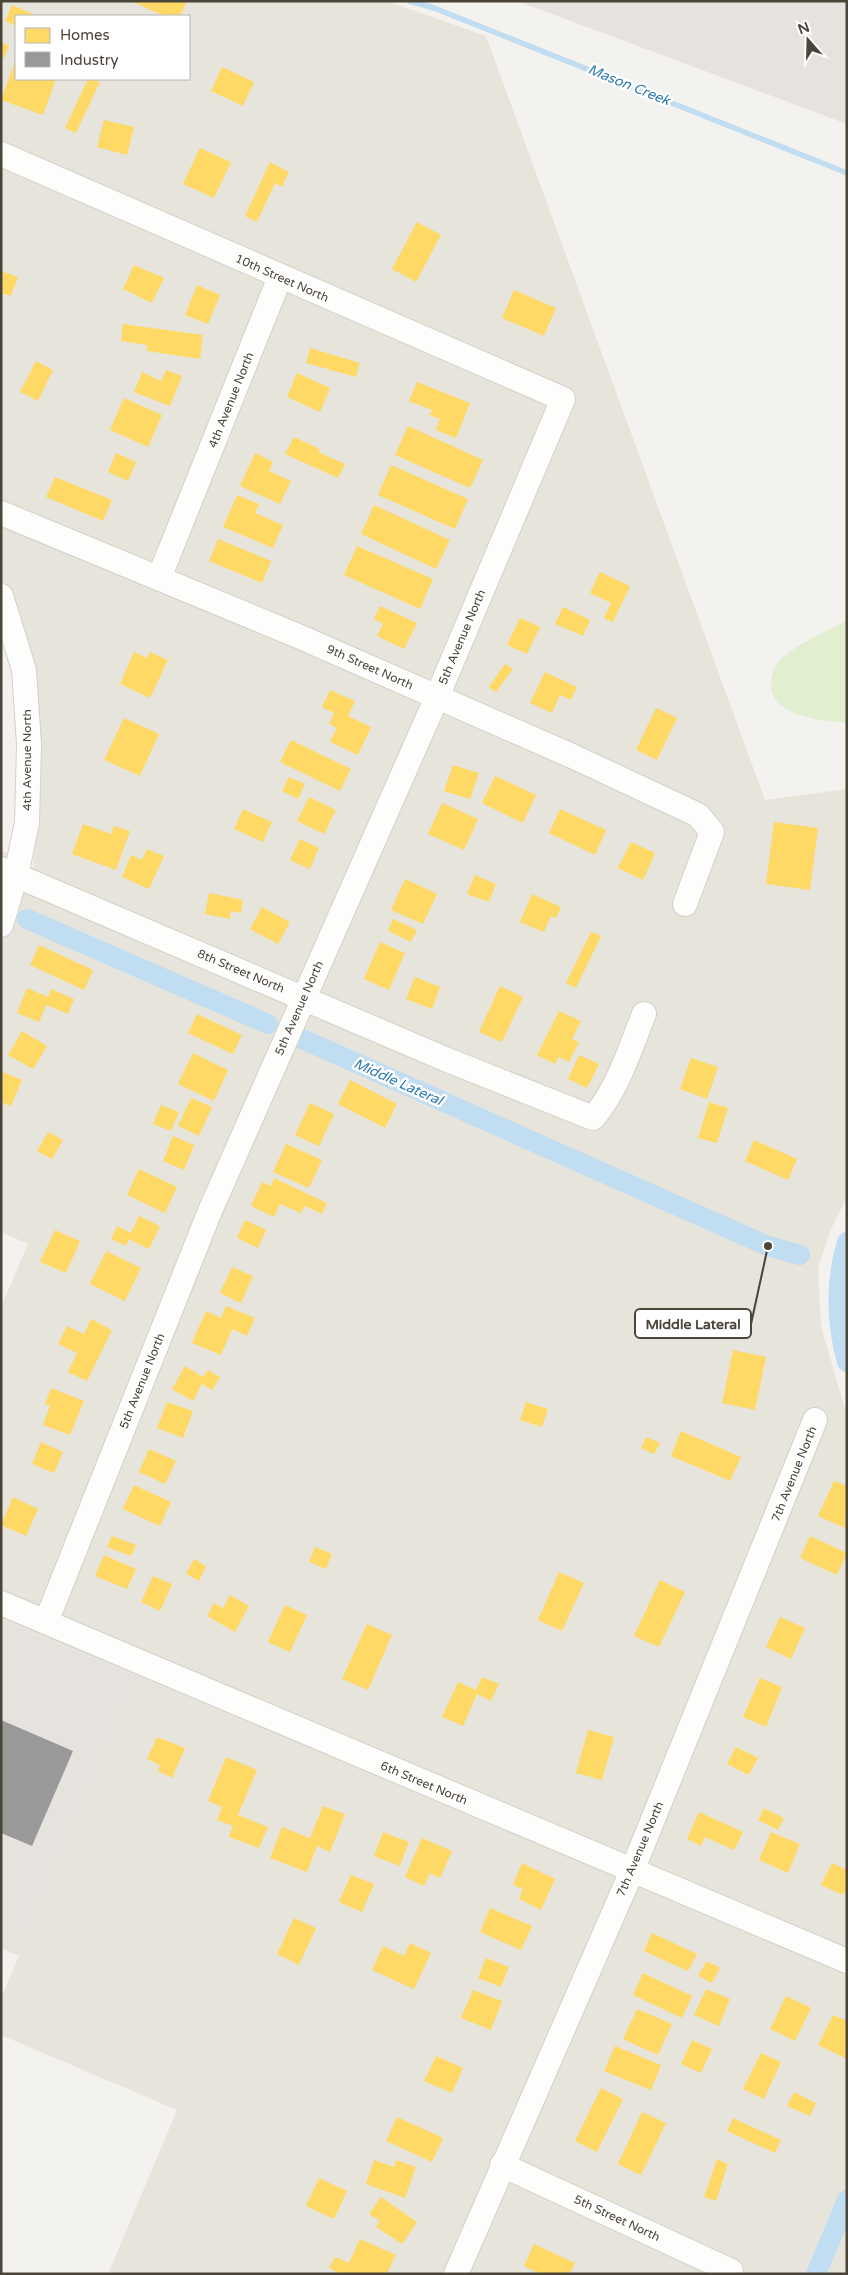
<svg xmlns="http://www.w3.org/2000/svg" width="848" height="2275" font-family="'Varela Round',sans-serif">
<rect width="100%" height="100%" fill="#f4f2ee"/>
<path fill="#e7e4dc" fill-rule="evenodd" d="M 1,1 L 387,1 L 486,36 L 765,800 L 847,789 L 847,1197 L 831,1229 L 818,1268 L 821,1326 L 847,1416 L 847,2274 L 108,2274 L 177,2110 L 1,2035 L 1,1998 L 138,1677 L 1,1620 L 1,1307 L 28,1244 L 1,1232 L 1,850 L 33,868 L 38,808 L 19,632 L 1,584 ZM 16,16 L 189,16 L 189,79 L 16,79 Z"/>
<g fill="#e6e2de">
<path d="M 517,1 L 847,1 L 847,124 Z"/>
<path d="M 1,1620 L 138,1677 L 19,1956 L 1,1948 Z"/>
</g>
<path fill="#e1eecf" d="M 847,620 L 847,723 C 823,721 771,717 771,684 C 771,675 774,667 780,660 C 793,646 829,630 847,620 Z"/>
<g fill="#ffd966">
<path d="M 131,1 L 187,1 L 180,16 L 164,16 Z"/>
<path d="M 12,5 L 38,16 L 16,16 L 16,26 L 5,21 Z"/>
<path d="M 1,42 L 9,46 L 4,58 L 1,57 Z"/>
<path d="M 16,59 L 16,79 L 56,79 L 43,115 L 1,100 Z"/>
<path d="M 222,67 L 254,82 L 243,106 L 211,91 Z"/>
<path d="M 88,79 L 100,82 L 76,133 L 65,128 Z"/>
<path d="M 104,120 L 134,127 L 127,155 L 97,147 Z"/>
<path d="M 200,148 L 231,162 L 214,198 L 183,184 Z"/>
<path d="M 270,162 L 289,172 L 282,187 L 275,183 L 257,222 L 245,216 Z"/>
<path d="M 417,222 L 441,235 L 416,282 L 392,269 Z"/>
<path d="M 134,265 L 164,278 L 152,303 L 123,289 Z"/>
<path d="M 1,271 L 18,277 L 11,296 L 1,293 Z"/>
<path d="M 197,285 L 220,295 L 208,324 L 185,315 Z"/>
<path d="M 514,290 L 556,308 L 544,336 L 502,318 Z"/>
<path d="M 123,324 L 203,335 L 200,359 L 147,351 L 147,345 L 121,341 Z"/>
<path d="M 310,348 L 360,363 L 356,377 L 306,363 Z"/>
<path d="M 36,361 L 53,370 L 38,401 L 20,392 Z"/>
<path d="M 166,370 L 182,376 L 170,406 L 134,392 L 142,372 L 161,381 Z"/>
<path d="M 297,373 L 330,388 L 320,412 L 287,397 Z"/>
<path d="M 417,382 L 470,403 L 456,438 L 436,430 L 440,419 L 429,415 L 432,410 L 409,401 Z"/>
<path d="M 124,398 L 162,415 L 148,447 L 110,430 Z"/>
<path d="M 408,426 L 483,460 L 470,488 L 395,455 Z"/>
<path d="M 294,437 L 320,449 L 318,452 L 345,464 L 338,478 L 285,454 Z"/>
<path d="M 116,453 L 136,462 L 128,481 L 108,472 Z"/>
<path d="M 255,453 L 273,462 L 269,471 L 291,481 L 280,504 L 240,486 Z"/>
<path d="M 391,465 L 468,499 L 455,529 L 378,495 Z"/>
<path d="M 55,477 L 112,500 L 103,521 L 46,497 Z"/>
<path d="M 237,495 L 259,504 L 255,513 L 283,525 L 273,548 L 223,527 Z"/>
<path d="M 374,505 L 450,540 L 436,569 L 361,534 Z"/>
<path d="M 218,539 L 271,561 L 262,583 L 209,561 Z"/>
<path d="M 357,546 L 433,579 L 420,609 L 344,575 Z"/>
<path d="M 600,572 L 630,586 L 613,622 L 604,618 L 611,603 L 590,593 Z"/>
<path d="M 380,606 L 417,623 L 404,649 L 377,636 L 383,624 L 374,619 Z"/>
<path d="M 563,607 L 590,620 L 583,636 L 555,624 Z"/>
<path d="M 520,618 L 540,627 L 527,654 L 507,645 Z"/>
<path d="M 134,652 L 147,658 L 150,652 L 168,660 L 150,698 L 120,684 Z"/>
<path d="M 505,664 L 513,669 L 496,692 L 489,687 Z"/>
<path d="M 545,672 L 577,687 L 571,700 L 560,695 L 552,713 L 530,703 Z"/>
<path d="M 330,690 L 355,701 L 348,716 L 371,727 L 358,755 L 330,742 L 337,728 L 329,724 L 334,713 L 322,707 Z"/>
<path d="M 656,708 L 677,718 L 657,760 L 636,750 Z"/>
<path d="M 124,718 L 159,734 L 140,776 L 104,760 Z"/>
<path d="M 291,740 L 351,769 L 340,791 L 280,762 Z"/>
<path d="M 453,765 L 479,773 L 470,799 L 444,791 Z"/>
<path d="M 495,776 L 536,795 L 523,823 L 482,803 Z"/>
<path d="M 289,777 L 305,784 L 298,799 L 282,791 Z"/>
<path d="M 309,797 L 336,810 L 324,834 L 297,821 Z"/>
<path d="M 442,803 L 478,819 L 464,850 L 428,834 Z"/>
<path d="M 243,809 L 272,822 L 263,842 L 234,829 Z"/>
<path d="M 560,809 L 606,830 L 595,855 L 549,833 Z"/>
<path d="M 774,822 L 818,828 L 810,890 L 766,884 Z"/>
<path d="M 83,824 L 111,834 L 114,826 L 130,831 L 116,870 L 72,854 Z"/>
<path d="M 300,839 L 319,848 L 310,869 L 290,860 Z"/>
<path d="M 631,842 L 655,853 L 643,880 L 618,868 Z"/>
<path d="M 147,849 L 164,856 L 149,889 L 122,877 L 131,855 L 142,860 Z"/>
<path d="M 475,875 L 496,884 L 489,902 L 467,894 Z"/>
<path d="M 405,879 L 437,894 L 423,924 L 391,910 Z"/>
<path d="M 209,893 L 243,900 L 241,913 L 231,911 L 230,919 L 205,914 Z"/>
<path d="M 532,894 L 561,907 L 556,918 L 551,916 L 544,932 L 520,922 Z"/>
<path d="M 262,907 L 290,922 L 278,944 L 250,929 Z"/>
<path d="M 393,919 L 417,930 L 411,942 L 388,931 Z"/>
<path d="M 591,932 L 601,936 L 576,988 L 566,983 Z"/>
<path d="M 380,942 L 405,953 L 389,990 L 364,979 Z"/>
<path d="M 39,945 L 93,970 L 84,990 L 30,965 Z"/>
<path d="M 415,977 L 440,987 L 432,1009 L 406,999 Z"/>
<path d="M 500,986 L 523,997 L 502,1042 L 479,1032 Z"/>
<path d="M 27,988 L 48,997 L 51,989 L 74,999 L 68,1014 L 46,1005 L 39,1022 L 17,1013 Z"/>
<path d="M 559,1011 L 581,1021 L 572,1039 L 579,1042 L 569,1062 L 559,1057 L 555,1064 L 537,1055 Z"/>
<path d="M 197,1014 L 242,1035 L 233,1054 L 188,1033 Z"/>
<path d="M 22,1031 L 47,1046 L 33,1069 L 8,1055 Z"/>
<path d="M 193,1053 L 228,1070 L 214,1101 L 178,1084 Z"/>
<path d="M 579,1055 L 599,1064 L 587,1088 L 568,1079 Z"/>
<path d="M 691,1058 L 718,1067 L 707,1099 L 680,1089 Z"/>
<path d="M 1,1071 L 22,1080 L 11,1106 L 1,1102 Z"/>
<path d="M 350,1080 L 397,1104 L 385,1128 L 338,1104 Z"/>
<path d="M 191,1098 L 212,1107 L 199,1136 L 178,1126 Z"/>
<path d="M 709,1102 L 728,1108 L 717,1143 L 698,1138 Z"/>
<path d="M 310,1103 L 334,1114 L 319,1146 L 295,1135 Z"/>
<path d="M 161,1105 L 179,1112 L 171,1131 L 153,1124 Z"/>
<path d="M 48,1132 L 63,1140 L 52,1159 L 37,1151 Z"/>
<path d="M 173,1136 L 194,1145 L 184,1170 L 163,1161 Z"/>
<path d="M 754,1140 L 797,1159 L 788,1180 L 745,1161 Z"/>
<path d="M 286,1144 L 322,1160 L 309,1188 L 273,1172 Z"/>
<path d="M 139,1169 L 177,1187 L 165,1213 L 127,1195 Z"/>
<path d="M 274,1178 L 327,1203 L 322,1214 L 305,1206 L 301,1213 L 280,1204 L 274,1217 L 251,1206 L 262,1182 L 271,1186 Z"/>
<path d="M 139,1216 L 160,1226 L 149,1249 L 129,1239 L 126,1246 L 111,1239 L 117,1226 L 131,1233 Z"/>
<path d="M 245,1220 L 266,1230 L 258,1248 L 237,1238 Z"/>
<path d="M 55,1230 L 80,1241 L 66,1273 L 40,1262 Z"/>
<path d="M 106,1251 L 141,1268 L 125,1301 L 90,1284 Z"/>
<path d="M 232,1267 L 253,1276 L 241,1303 L 220,1293 Z"/>
<path d="M 226,1306 L 255,1318 L 247,1336 L 232,1329 L 221,1355 L 192,1343 L 206,1311 L 221,1318 Z"/>
<path d="M 91,1319 L 112,1330 L 87,1381 L 68,1372 L 77,1353 L 58,1344 L 67,1326 L 84,1334 Z"/>
<path d="M 733,1350 L 766,1357 L 755,1410 L 722,1403 Z"/>
<path d="M 185,1366 L 203,1377 L 208,1370 L 220,1377 L 212,1390 L 202,1384 L 193,1401 L 172,1389 Z"/>
<path d="M 51,1388 L 84,1401 L 70,1435 L 43,1425 L 50,1406 L 45,1404 Z"/>
<path d="M 167,1402 L 193,1411 L 183,1438 L 157,1428 Z"/>
<path d="M 526,1402 L 548,1409 L 542,1427 L 520,1420 Z"/>
<path d="M 681,1431 L 741,1457 L 730,1481 L 671,1456 Z"/>
<path d="M 646,1437 L 660,1443 L 654,1454 L 641,1448 Z"/>
<path d="M 41,1442 L 63,1452 L 54,1473 L 32,1464 Z"/>
<path d="M 149,1449 L 176,1461 L 165,1484 L 139,1472 Z"/>
<path d="M 834,1481 L 847,1486 L 845,1528 L 818,1516 Z"/>
<path d="M 134,1485 L 171,1502 L 160,1526 L 123,1509 Z"/>
<path d="M 13,1497 L 38,1509 L 26,1536 L 1,1525 Z"/>
<path d="M 112,1536 L 136,1545 L 131,1556 L 107,1547 Z"/>
<path d="M 810,1536 L 847,1553 L 837,1575 L 800,1558 Z"/>
<path d="M 315,1547 L 332,1554 L 326,1569 L 309,1562 Z"/>
<path d="M 104,1555 L 136,1569 L 127,1589 L 95,1576 Z"/>
<path d="M 194,1559 L 206,1566 L 199,1581 L 186,1574 Z"/>
<path d="M 559,1572 L 584,1583 L 562,1631 L 538,1620 Z"/>
<path d="M 153,1576 L 172,1584 L 160,1611 L 141,1602 Z"/>
<path d="M 660,1580 L 685,1592 L 659,1647 L 634,1636 Z"/>
<path d="M 230,1595 L 249,1606 L 235,1632 L 207,1616 L 214,1603 L 223,1608 Z"/>
<path d="M 285,1605 L 307,1615 L 290,1652 L 268,1642 Z"/>
<path d="M 780,1617 L 805,1628 L 791,1659 L 766,1647 Z"/>
<path d="M 367,1624 L 392,1635 L 368,1690 L 342,1679 Z"/>
<path d="M 482,1677 L 499,1684 L 491,1701 L 477,1694 L 463,1726 L 442,1717 L 458,1682 L 476,1690 Z"/>
<path d="M 760,1678 L 782,1687 L 766,1727 L 743,1717 Z"/>
<path d="M 588,1730 L 614,1737 L 602,1780 L 576,1773 Z"/>
<path d="M 157,1737 L 185,1748 L 172,1778 L 158,1771 L 160,1765 L 147,1759 Z"/>
<path d="M 736,1747 L 758,1758 L 749,1775 L 727,1764 Z"/>
<path d="M 226,1757 L 257,1770 L 238,1815 L 268,1827 L 259,1848 L 229,1837 L 233,1826 L 217,1820 L 222,1807 L 208,1801 Z"/>
<path d="M 323,1806 L 345,1814 L 330,1852 L 317,1846 L 307,1872 L 270,1858 L 282,1827 L 310,1838 Z"/>
<path d="M 764,1808 L 784,1818 L 778,1830 L 758,1820 Z"/>
<path d="M 699,1812 L 743,1832 L 734,1850 L 705,1837 L 701,1846 L 687,1839 Z"/>
<path d="M 383,1832 L 409,1842 L 400,1866 L 374,1856 Z"/>
<path d="M 771,1832 L 800,1844 L 788,1873 L 759,1860 Z"/>
<path d="M 422,1838 L 452,1851 L 440,1878 L 430,1873 L 424,1886 L 405,1877 Z"/>
<path d="M 522,1863 L 555,1879 L 541,1910 L 519,1899 L 523,1889 L 513,1885 Z"/>
<path d="M 832,1863 L 847,1870 L 847,1888 L 843,1895 L 821,1885 Z"/>
<path d="M 351,1875 L 374,1884 L 362,1912 L 339,1902 Z"/>
<path d="M 490,1908 L 532,1926 L 521,1950 L 480,1932 Z"/>
<path d="M 294,1918 L 316,1928 L 299,1965 L 277,1954 Z"/>
<path d="M 652,1933 L 697,1954 L 688,1971 L 644,1951 Z"/>
<path d="M 410,1943 L 431,1953 L 414,1989 L 372,1970 L 383,1946 L 404,1956 Z"/>
<path d="M 486,1958 L 509,1967 L 501,1987 L 478,1978 Z"/>
<path d="M 707,1961 L 720,1968 L 712,1983 L 698,1976 Z"/>
<path d="M 643,1973 L 692,1996 L 682,2018 L 633,1995 Z"/>
<path d="M 706,1989 L 730,1999 L 719,2026 L 694,2015 Z"/>
<path d="M 473,1990 L 502,2001 L 491,2030 L 461,2018 Z"/>
<path d="M 786,1996 L 811,2008 L 795,2041 L 770,2029 Z"/>
<path d="M 637,2009 L 672,2024 L 658,2055 L 623,2039 Z"/>
<path d="M 833,2015 L 847,2021 L 847,2059 L 818,2045 Z"/>
<path d="M 692,2040 L 712,2049 L 701,2073 L 681,2064 Z"/>
<path d="M 615,2046 L 661,2065 L 651,2090 L 604,2071 Z"/>
<path d="M 761,2053 L 781,2062 L 764,2099 L 743,2089 Z"/>
<path d="M 436,2056 L 463,2068 L 452,2093 L 424,2081 Z"/>
<path d="M 601,2088 L 623,2099 L 597,2152 L 575,2141 Z"/>
<path d="M 794,2092 L 816,2103 L 810,2116 L 787,2106 Z"/>
<path d="M 642,2112 L 666,2123 L 641,2175 L 618,2164 Z"/>
<path d="M 397,2117 L 443,2138 L 432,2162 L 386,2141 Z"/>
<path d="M 733,2118 L 781,2140 L 775,2153 L 727,2131 Z"/>
<path d="M 717,2159 L 728,2164 L 716,2201 L 704,2197 Z"/>
<path d="M 374,2160 L 394,2167 L 396,2160 L 416,2167 L 405,2198 L 366,2184 Z"/>
<path d="M 319,2178 L 347,2191 L 334,2219 L 306,2206 Z"/>
<path d="M 381,2197 L 417,2222 L 402,2244 L 376,2227 L 380,2221 L 369,2214 Z"/>
<path d="M 360,2239 L 396,2255 L 387,2274 L 341,2274 L 329,2268 L 335,2257 L 349,2263 Z"/>
<path d="M 534,2244 L 575,2263 L 570,2274 L 540,2274 L 524,2266 Z"/>
</g>
<path fill="#999" d="M 1,1720 L 73,1751 L 32,1846 L 1,1833 Z"/>
<g fill="none" stroke-linecap="round" stroke-linejoin="round">
<path stroke="#c0ddf1" stroke-width="5.5" d="M 409,1 L 434,8 L 847,173"/>
<g stroke="#c0ddf1" stroke-width="20">
<path d="M 27,919 L 268,1024"/>
<path d="M 300,1038 L 768,1246 L 800,1255"/>
<path d="M 847,1242 C 835,1282 836,1322 847,1362"/>
<path d="M 816,2274 L 847,2200"/>
</g>
<defs>
<g id="minor">
<path d="M 1,154 L 563,399 L 437,697 L 210,1211 L 46,1622"/>
<path d="M 1,513 L 298,636 L 572,756 L 698,815 L 712,832 L 685,904"/>
<path d="M 159,578 L 280,277"/>
<path d="M 1,596 L 24,670 L 29,744 L 27,823 L 16,875 L 1,925"/>
<path d="M 1,869 L 445,1059 L 593,1118 C 618,1089 630,1049 644,1014"/>
<path d="M 1,1603 L 847,1961"/>
<path d="M 502,2165 L 731,2271"/>
<path d="M 456,2274 L 632,1871 L 815,1420"/>
</g>
</defs>
<use href="#minor" stroke="#d2d0cb" stroke-width="26"/>
<use href="#minor" stroke="#fdfdfc" stroke-width="24"/>
</g>
<g text-anchor="middle" dominant-baseline="central" stroke-width="5" stroke-linejoin="round" paint-order="stroke">
<g font-size="12" fill="#4b4439" stroke="#fff">
<text transform="translate(282 278) rotate(24)">10th Street North</text>
<text transform="translate(231 400) rotate(-68)">4th Avenue North</text>
<text transform="translate(462 637) rotate(-67)">5th Avenue North</text>
<text transform="translate(370 667) rotate(24)">9th Street North</text>
<text transform="translate(27 760) rotate(-90)">4th Avenue North</text>
<text transform="translate(241 971) rotate(23)">8th Street North</text>
<text transform="translate(299 1008) rotate(-66)">5th Avenue North</text>
<text transform="translate(142 1381) rotate(-68)">5th Avenue North</text>
<text transform="translate(794 1474) rotate(-68)">7th Avenue North</text>
<text transform="translate(424 1783) rotate(23)">6th Street North</text>
<text transform="translate(640 1849) rotate(-67)">7th Avenue North</text>
<text transform="translate(617 2218) rotate(25)">5th Street North</text>
</g>
<g font-size="14" font-style="italic" fill="#2e7ab2" stroke="#fff">
<text transform="translate(629 85) rotate(22)">Mason Creek</text>
<text transform="translate(398 1082) rotate(24)">Middle Lateral</text>
</g>
</g>
<path fill="none" stroke="#4b4439" stroke-width="2" d="M768 1246L751 1324"/>
<circle fill="#4b4439" stroke="#fff" stroke-width="2" cx="768" cy="1246" r="5"/>
<rect fill="#fff" stroke="#4b4439" stroke-width="2" x="635" y="1309" width="116" height="29" rx="5"/>
<g font-size="14" text-anchor="middle" font-weight="bold" fill="#4b4439">
<text x="693" y="1329">Middle Lateral</text>
</g>
<rect width="848" height="2275" fill="none" stroke="#4b4439" stroke-width="5"/>
<rect x="15" y="15" width="175" height="65" fill="#ffffff" stroke="#b7b4b0"/>
<rect x="25" y="28" width="25" height="15" fill="#ffd966" stroke="#b7b4b0"/>
<text x="60" y="40" font-size="15" fill="#4b4439">Homes</text>
<rect x="25" y="52" width="25" height="15" fill="#999999" stroke="#b7b4b0"/>
<text x="60" y="65" font-size="15" fill="#4b4439">Industry</text>
<g transform="translate(808 40) rotate(340)" stroke="#ffffff" stroke-width="4" paint-order="stroke">
<path d="M0-4L9 19L0 12L-9 19Z" fill="#4b4439"/>
<text y="-8" font-size="14" font-weight="bold" text-anchor="middle" fill="#4b4439">N</text>
</g>
</svg>
